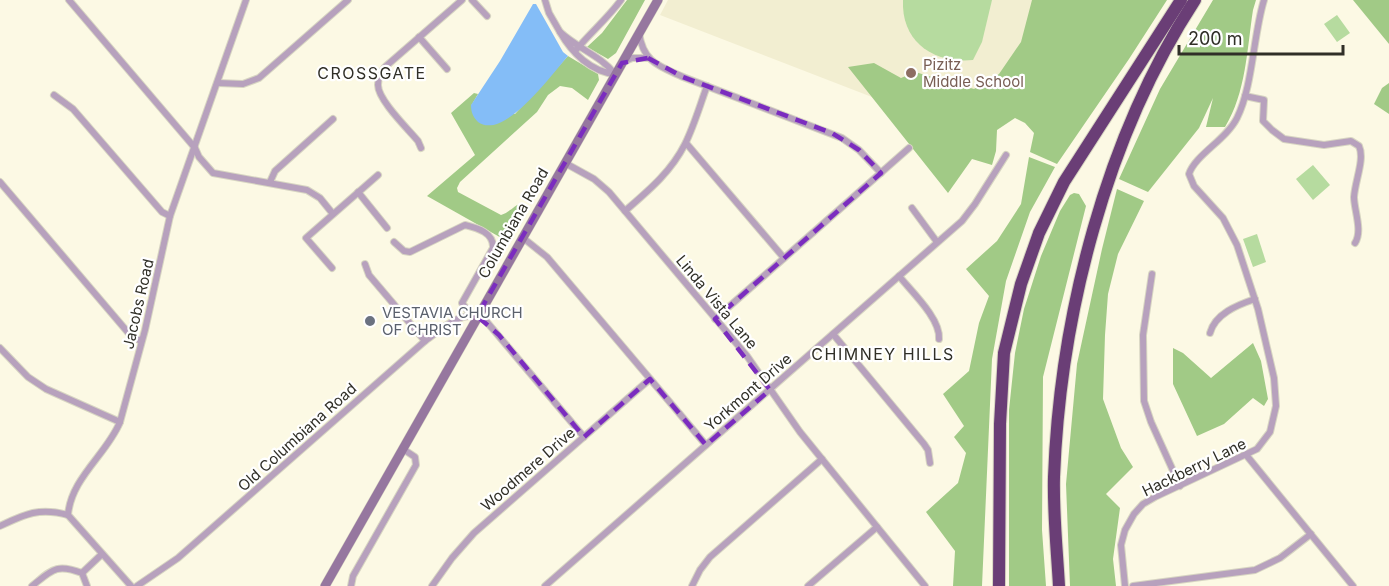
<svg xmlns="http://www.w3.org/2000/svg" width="1389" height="586" font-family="Inter,sans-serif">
<rect width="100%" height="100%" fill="#fcf9e4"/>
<path fill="#f2eed1" d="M 668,0 L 1040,0 L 1033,48 L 965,133 L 660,15 Z"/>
<g fill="#b6db9f">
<path d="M 903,0 L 992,0 L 982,42 L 973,60 C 934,64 901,42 903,0 Z"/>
<path d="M 1337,15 L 1350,33 L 1337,42 L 1324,24 Z"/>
<path d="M 1313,165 L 1330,185 L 1313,200 L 1296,179 Z"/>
<path d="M 1257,234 L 1266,262 L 1253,267 L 1243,239 Z"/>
</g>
<g fill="#a1ca86">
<path d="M 627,0 L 645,0 L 616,53 L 608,59 L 587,47 L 602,33 Z"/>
<path d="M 1032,0 L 1167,0 L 1129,59 L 1057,164 L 1030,152 L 1034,133 L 1025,123 L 1015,118 L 997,130 L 996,151 L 992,165 L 972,159 L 948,193 L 848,67 L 874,63 L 901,78 L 915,72 L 974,89 L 999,74 L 1021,42 Z"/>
<path d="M 1213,0 L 1256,0 L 1253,10 C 1247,49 1246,93 1225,127 L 1206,127 L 1213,98 L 1199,128 L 1148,192 L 1119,179 L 1160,89 Z"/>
<path d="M 1353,0 L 1389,0 L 1389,44 Z"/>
<path d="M 568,56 L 598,74 L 599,80 L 588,100 L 572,88 L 560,86 L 548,95 L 537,112 L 460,182 L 457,188 L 458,192 L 501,215 C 510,212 515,205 520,204 C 528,216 512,230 505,240 L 427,196 L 475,155 L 451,113 L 474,93 L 478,94 L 471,106 L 515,114 Z"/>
<path d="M 1389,83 L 1389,114 L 1374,104 L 1382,88 Z"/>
<path d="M 1029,157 L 1055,167 L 1030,212 L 1006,281 L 992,359 L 982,586 L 953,586 L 955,551 L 926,512 L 958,483 L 966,453 L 954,437 L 964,426 L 943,394 L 969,371 L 979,323 L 989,296 L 966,269 L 997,241 L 1021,204 Z"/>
<path d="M 1117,189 L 1144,201 L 1118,254 L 1108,294 L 1105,335 L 1103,399 L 1121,448 L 1133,467 L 1106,494 L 1120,508 L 1113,559 L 1116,586 L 1070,586 L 1066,484 L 1077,364 L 1102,249 Z"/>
<path d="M 1074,193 L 1079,194 L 1086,206 L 1043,377 L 1042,530 L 1046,586 L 1009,586 L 1009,410 L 1015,353 L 1024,309 L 1041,256 L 1060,211 L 1070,195 Z"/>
<path d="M 1253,343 L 1261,361 L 1268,399 L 1264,406 L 1253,398 L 1224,424 L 1197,436 L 1173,384 L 1173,348 L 1183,353 L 1211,378 Z"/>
</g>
<path fill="#84bdf7" d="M 533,4 L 536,4 L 563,52 L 568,56 C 552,74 504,141 478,122 C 473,117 471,112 471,105 L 500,61 Z"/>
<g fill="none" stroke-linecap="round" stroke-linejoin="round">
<defs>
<g id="minor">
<path d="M 69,0 L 195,148 L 199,157 L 213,173 L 307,190 L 320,198 L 333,214"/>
<path d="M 472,0 L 487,16"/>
<path d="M 545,0 L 549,13 L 560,32"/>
<path d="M 560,32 C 577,48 601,56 615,74 C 591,72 572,53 560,32 Z"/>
<path d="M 639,33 C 643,62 659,66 683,77 L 842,138 L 859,150 L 881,173"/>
<path d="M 419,37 L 447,69"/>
<path d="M 576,50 C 591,32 608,18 621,0"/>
<path d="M 623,62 L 632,58 L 648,58"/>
<path d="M 218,83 L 243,84 L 259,78 L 348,0"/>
<path d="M 54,95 L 73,109 L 162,212 L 170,216"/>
<path d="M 1245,96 L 1264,100 L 1263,121 L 1272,130 L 1284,139 L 1324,145 L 1351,141 L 1359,146 C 1365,159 1355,181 1354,197 C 1354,210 1363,231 1355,243"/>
<path d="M 686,143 L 784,258"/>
<path d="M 421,148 L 418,141 C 408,129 378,100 378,85 C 378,78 381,72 385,67 L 462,0"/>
<path d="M 565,163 L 594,179 L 609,192 L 747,356 L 800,432 L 925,586"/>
<path d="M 0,182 L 131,336 L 141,341"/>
<path d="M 270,182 L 275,171 L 333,119"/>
<path d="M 358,192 L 387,228"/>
<path d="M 912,208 L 937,242"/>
<path d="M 625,211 C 648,191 671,172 685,144 C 694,126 700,105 707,86"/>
<path d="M 522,237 L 547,257 L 706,445"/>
<path d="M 394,242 L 404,251 L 410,252 L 465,225 C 478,228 494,233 493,248 L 462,303 L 468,311 L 486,321 L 584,437"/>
<path d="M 365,264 L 369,275 L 425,341"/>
<path d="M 332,268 L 306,238 L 378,175"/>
<path d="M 1152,274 L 1143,335 L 1144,401 L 1151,422 L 1180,486"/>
<path d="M 899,276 C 911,291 941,319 939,339"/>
<path d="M 715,319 L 909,148"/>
<path d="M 1210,333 C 1215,314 1237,305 1255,299"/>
<path d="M 833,334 L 924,444 L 928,450 L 930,463"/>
<path d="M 0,348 L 28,377 L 46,389 L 120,422"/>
<path d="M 1247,456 L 1353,586"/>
<path d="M 0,526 C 25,514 40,507 68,515"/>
<path d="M 82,573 L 102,554"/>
<path d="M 32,586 C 52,570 56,563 82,573 L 87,586"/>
<path d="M 131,586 L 68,515 C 71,478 107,454 120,422 L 145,330 L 170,216 L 246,0"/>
<path d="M 137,586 L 178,558 L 425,341 C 442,329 456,314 477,316"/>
<path d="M 351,586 L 353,576 L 416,465 L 415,457 L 403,449"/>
<path d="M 432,586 L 452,558 L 474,533 L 650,379"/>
<path d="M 545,586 L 962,221 L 975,204 L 1006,155"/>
<path d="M 692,586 L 700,570 L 710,557 L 822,459"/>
<path d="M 808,586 L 877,527"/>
<path d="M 1125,586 L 1121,545 L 1125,530 L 1134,514 L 1143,504 L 1155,497 L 1257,449 L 1270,432 L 1276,406 L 1274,378 L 1258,309 L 1237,245 L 1223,218 L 1194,186 L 1189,174 C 1195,155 1226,140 1237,118 C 1253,86 1253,36 1264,0"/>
<path d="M 1133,586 L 1255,570 L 1280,558 L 1311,534"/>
</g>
<path id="secondary" d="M 325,586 L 658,0"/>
<g id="motorway">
<path d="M 999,586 L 1000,424 L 1004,353 L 1021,284 L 1039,233 L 1064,182 L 1181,0"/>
<path d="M 1059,586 C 1057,550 1053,513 1054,477 C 1060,316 1106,136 1195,0"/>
</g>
</defs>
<use href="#minor" stroke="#d7d5c2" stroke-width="8"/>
<use href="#secondary" stroke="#d7d5c2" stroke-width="10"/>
<use href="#motorway" stroke="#d7d5c2" stroke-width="14"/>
<use href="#minor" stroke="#b7a1bd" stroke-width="6"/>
<use href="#secondary" stroke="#96779f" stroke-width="9"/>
<use href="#motorway" stroke="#6a3e76" stroke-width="12"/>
</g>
<path fill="none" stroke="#7b2cbf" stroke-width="4.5" stroke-dasharray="12 8" stroke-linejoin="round" d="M 648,58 L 683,77 L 832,133 L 859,150 L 881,173 L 715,319 L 770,390 L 706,445 L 650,379 L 584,437 L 499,335 L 477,316 L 622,63 Z"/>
<circle fill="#8d6e63" stroke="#fff" stroke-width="2" cx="911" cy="73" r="6"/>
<circle fill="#6b7280" stroke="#fff" stroke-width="2" cx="370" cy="321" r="6"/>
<g text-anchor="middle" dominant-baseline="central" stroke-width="4.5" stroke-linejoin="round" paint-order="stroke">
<g font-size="15" fill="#785e54" stroke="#fff" text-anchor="start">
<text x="923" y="64">Pizitz<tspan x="923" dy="17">Middle School</tspan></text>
</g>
<g font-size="15" fill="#302f27" stroke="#fff">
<text transform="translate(513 223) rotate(-60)">Columbiana Road</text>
<text transform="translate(717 302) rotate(50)">Linda Vista Lane</text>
<text transform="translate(138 304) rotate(-77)">Jacobs Road</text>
<text transform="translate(748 392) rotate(-41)">Yorkmont Drive</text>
<text transform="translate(297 437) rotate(-42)">Old Columbiana Road</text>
<text transform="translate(1194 467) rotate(-26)">Hackberry Lane</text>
<text transform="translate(528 469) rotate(-41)">Woodmere Drive</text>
</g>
<g font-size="15" fill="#5b616d" stroke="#fff" text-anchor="start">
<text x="382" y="312">VESTAVIA CHURCH<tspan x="382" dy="17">OF CHRIST</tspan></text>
</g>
<g font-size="16" letter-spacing="1.5" fill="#302f27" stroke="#fff">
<text x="372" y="73">CROSSGATE</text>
<text x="883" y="354">CHIMNEY HILLS</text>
</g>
</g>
<path d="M1179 45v9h164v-9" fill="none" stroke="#302f27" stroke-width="3"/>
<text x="1188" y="45" font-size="18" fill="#302f27" stroke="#ffffff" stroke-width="4.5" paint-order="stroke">200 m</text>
</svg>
